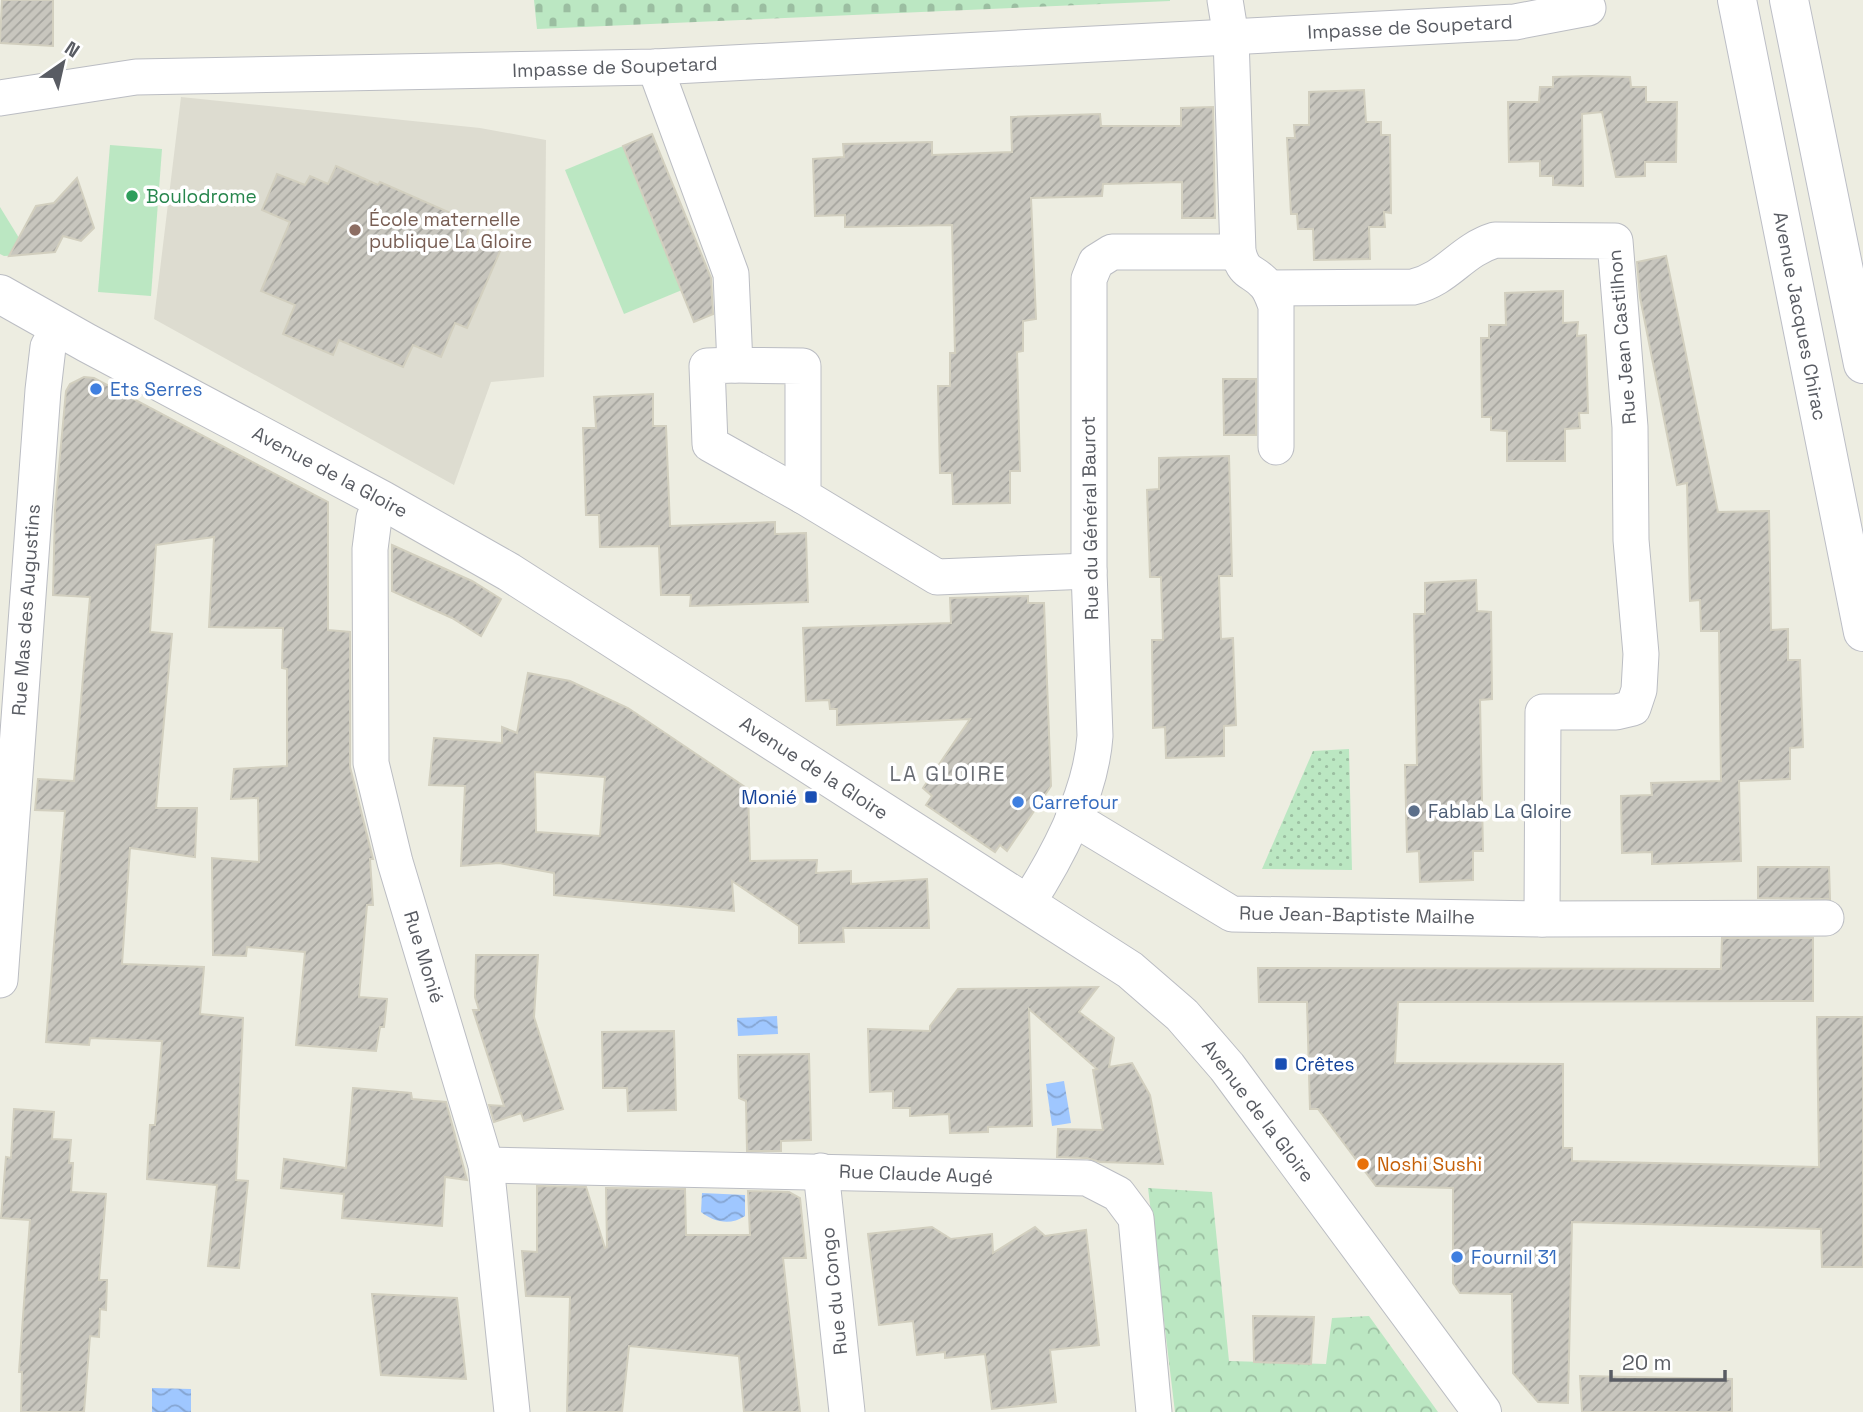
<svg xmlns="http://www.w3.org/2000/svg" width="1863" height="1412" font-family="'Space Grotesk',sans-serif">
<defs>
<pattern id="cemetery-stones" width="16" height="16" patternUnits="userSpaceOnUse" patternTransform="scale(1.75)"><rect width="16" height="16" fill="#bbe7c2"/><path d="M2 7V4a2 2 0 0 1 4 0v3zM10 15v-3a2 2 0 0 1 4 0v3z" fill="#9bbea1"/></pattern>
<pattern id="park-crowns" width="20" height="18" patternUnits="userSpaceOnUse" patternTransform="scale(1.75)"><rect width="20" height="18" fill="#bbe7c2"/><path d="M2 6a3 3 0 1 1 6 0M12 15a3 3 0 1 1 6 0" fill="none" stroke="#9bbea1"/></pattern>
<pattern id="garden-dots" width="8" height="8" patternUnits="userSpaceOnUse" patternTransform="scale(1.75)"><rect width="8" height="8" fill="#bbe7c2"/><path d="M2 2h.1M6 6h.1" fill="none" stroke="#9bbea1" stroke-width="1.8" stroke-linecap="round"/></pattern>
<pattern id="water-waves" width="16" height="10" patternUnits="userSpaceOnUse" patternTransform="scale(1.75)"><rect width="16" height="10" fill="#9fc7ff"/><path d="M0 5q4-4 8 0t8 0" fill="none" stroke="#85a5d2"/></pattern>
<pattern id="building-hatch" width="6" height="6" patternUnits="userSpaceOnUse" patternTransform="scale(1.75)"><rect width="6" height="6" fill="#c8c6be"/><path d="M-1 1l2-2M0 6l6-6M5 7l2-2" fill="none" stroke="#a5a49e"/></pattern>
</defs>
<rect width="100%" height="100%" fill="#edede1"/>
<path fill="#dddcd0" d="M 181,97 L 480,128 L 546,140 L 544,377 L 491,382 L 454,485 L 154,319 Z"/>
<g fill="#bbe7c2">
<path d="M 110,145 L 162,149 L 151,296 L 98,292 Z"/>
<path d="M 623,146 L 682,290 L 624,314 L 565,170 Z"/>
<path d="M 0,207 L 19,238 L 21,255 L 4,256 L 0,254 Z"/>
</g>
<path fill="url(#cemetery-stones)" d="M 534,0 L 1170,0 L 1170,1 L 537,29 Z"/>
<path fill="url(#park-crowns)" d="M 1148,1188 L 1212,1192 L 1229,1361 L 1326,1364 L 1332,1318 L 1369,1316 L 1438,1412 L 1175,1412 Z"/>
<path fill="url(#garden-dots)" d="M 1349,749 L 1352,870 L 1262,869 L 1313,751 Z"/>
<g fill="url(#water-waves)">
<path d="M 777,1016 L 778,1034 L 738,1036 L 737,1018 Z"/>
<path d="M 1064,1081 L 1071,1123 L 1052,1126 L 1046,1084 Z"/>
<path d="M 702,1193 L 745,1195 L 745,1216 C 730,1226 714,1222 701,1212 Z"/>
<path d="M 152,1388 L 191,1389 L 191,1412 L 152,1412 Z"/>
</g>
<g fill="url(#building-hatch)" stroke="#d2cfbf" stroke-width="2" fill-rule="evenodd">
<path d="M 2,0 L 53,0 L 53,46 L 0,43 Z"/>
<path d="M 1590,76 L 1630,77 L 1631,87 L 1646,87 L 1646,102 L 1677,102 L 1676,162 L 1645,162 L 1645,176 L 1616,177 L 1602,112 L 1582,114 L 1583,186 L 1553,185 L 1553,176 L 1540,176 L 1540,161 L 1509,162 L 1508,102 L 1539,102 L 1540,87 L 1553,87 L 1553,77 Z"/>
<path d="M 1364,90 L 1366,122 L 1381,122 L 1381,135 L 1390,135 L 1391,213 L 1384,212 L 1385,227 L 1369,227 L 1370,259 L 1314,260 L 1313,229 L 1298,229 L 1297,214 L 1291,214 L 1287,138 L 1295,138 L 1294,125 L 1309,125 L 1309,92 Z"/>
<path d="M 1213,107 L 1215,218 L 1182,218 L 1182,182 L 1103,184 L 1102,196 L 1031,198 L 1036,319 L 1023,321 L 1023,351 L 1017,352 L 1020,471 L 1010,471 L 1010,503 L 953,504 L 952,473 L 940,473 L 938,386 L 950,386 L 950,353 L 955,353 L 952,225 L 845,227 L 845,215 L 815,216 L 813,159 L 844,157 L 843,144 L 932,142 L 932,155 L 1012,152 L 1011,117 L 1100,114 L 1101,126 L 1181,126 L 1181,108 Z"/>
<path d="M 652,134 L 711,278 L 713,314 L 694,322 L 623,146 Z"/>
<path d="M 336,166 L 378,185 L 380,182 L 471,222 L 467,235 L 501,249 L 467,328 L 455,323 L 441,357 L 413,345 L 403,367 L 339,340 L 333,355 L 283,334 L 295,305 L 261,291 L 290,222 L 262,210 L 277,174 L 305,185 L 310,176 L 328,184 Z"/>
<path d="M 77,178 L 94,228 L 81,241 L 63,236 L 55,252 L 9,256 L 36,206 L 54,203 Z"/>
<path d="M 1666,256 L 1718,512 L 1769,511 L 1771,630 L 1788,629 L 1788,660 L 1800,660 L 1803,747 L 1790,748 L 1790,779 L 1739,781 L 1741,861 L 1652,864 L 1652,852 L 1622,853 L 1621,796 L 1652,795 L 1651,783 L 1721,781 L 1719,631 L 1701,631 L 1700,600 L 1690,601 L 1687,483 L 1677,485 L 1640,297 L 1637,262 Z"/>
<path d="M 1563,291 L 1563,323 L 1578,322 L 1577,336 L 1586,335 L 1588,413 L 1579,413 L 1580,428 L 1565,429 L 1565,461 L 1507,461 L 1507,431 L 1491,430 L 1491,417 L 1482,417 L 1481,338 L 1489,338 L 1489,325 L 1506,325 L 1505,293 Z"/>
<path d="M 84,377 L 94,378 L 328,502 L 328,630 L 350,632 L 350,767 L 373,859 L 370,859 L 373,905 L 367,905 L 359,997 L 387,999 L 384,1027 L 380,1027 L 376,1051 L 296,1045 L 305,952 L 247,947 L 246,956 L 213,955 L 212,858 L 259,862 L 258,798 L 231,799 L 234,769 L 287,766 L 287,669 L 282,668 L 283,628 L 209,627 L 214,537 L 156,545 L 150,632 L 172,634 L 156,808 L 197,808 L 195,857 L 130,848 L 122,964 L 204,967 L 200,1014 L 243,1018 L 236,1180 L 248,1181 L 239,1268 L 208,1266 L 217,1185 L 147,1179 L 150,1125 L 155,1125 L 162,1041 L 90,1038 L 89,1045 L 46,1042 L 65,811 L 35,810 L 38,779 L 74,781 L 90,597 L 53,595 L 55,510 L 66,391 L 70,384 Z"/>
<path d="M 1223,379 L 1256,379 L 1256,435 L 1224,435 Z"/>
<path d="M 653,394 L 653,426 L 666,426 L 670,526 L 775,522 L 775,534 L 806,533 L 808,602 L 690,606 L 691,595 L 661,595 L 659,546 L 600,547 L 599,515 L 586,515 L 583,428 L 596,428 L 594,397 Z"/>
<path d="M 1229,456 L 1232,576 L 1219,576 L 1221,639 L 1233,638 L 1236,725 L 1224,726 L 1224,756 L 1166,758 L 1165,727 L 1153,728 L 1152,640 L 1163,640 L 1161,577 L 1150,577 L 1147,490 L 1159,489 L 1159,458 Z"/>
<path d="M 392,545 L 472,581 L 501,599 L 481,636 L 452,618 L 392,591 Z"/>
<path d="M 1476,580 L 1477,611 L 1491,612 L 1492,699 L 1480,700 L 1483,851 L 1473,851 L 1473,880 L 1420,882 L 1419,851 L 1407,852 L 1405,765 L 1417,765 L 1414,614 L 1425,614 L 1425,583 Z"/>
<path d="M 1028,596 L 1028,603 L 1044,603 L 1051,786 L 1007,851 L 1000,845 L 995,852 L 926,805 L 932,796 L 923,788 L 970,719 L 837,725 L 837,709 L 830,709 L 829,700 L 806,701 L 803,628 L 951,623 L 950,598 Z"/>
<path d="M 528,673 L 570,681 L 628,708 L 748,789 L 750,861 L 817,860 L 816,873 L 851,871 L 851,884 L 927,879 L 929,928 L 843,928 L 844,942 L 799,943 L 799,926 L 732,881 L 734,911 L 554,895 L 554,873 L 499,863 L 461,866 L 465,786 L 429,785 L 434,738 L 502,743 L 502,727 L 517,733 ZM 535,772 L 605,777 L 600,836 L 536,832 Z"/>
<path d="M 1758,867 L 1829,867 L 1830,899 L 1758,898 Z"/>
<path d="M 1722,938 L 1813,938 L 1813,1001 L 1398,1002 L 1395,1063 L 1563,1064 L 1563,1148 L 1572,1148 L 1572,1161 L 1819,1167 L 1817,1017 L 1863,1017 L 1863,1267 L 1822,1267 L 1821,1229 L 1572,1222 L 1568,1403 L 1538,1402 L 1513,1373 L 1512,1294 L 1460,1293 L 1453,1283 L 1453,1188 L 1376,1186 L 1318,1109 L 1310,1109 L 1307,1002 L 1259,1002 L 1258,968 L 1721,969 Z"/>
<path d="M 476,955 L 538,955 L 534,1017 L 563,1109 L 524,1121 L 521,1113 L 494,1122 L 489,1105 L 504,1106 L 473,1010 L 479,1010 L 475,997 Z"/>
<path d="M 1098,987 L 1079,1012 L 1114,1038 L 1109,1067 L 1132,1063 L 1150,1095 L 1163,1164 L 1100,1162 L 1087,1158 L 1057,1157 L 1058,1129 L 1103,1130 L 1093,1070 L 1097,1069 L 1029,1009 L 1032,1126 L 988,1127 L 988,1132 L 950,1133 L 949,1114 L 910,1116 L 910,1108 L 893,1108 L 893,1091 L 870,1092 L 868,1029 L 930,1031 L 930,1026 L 958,989 Z"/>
<path d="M 674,1031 L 676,1110 L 628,1111 L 627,1088 L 603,1088 L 602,1032 Z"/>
<path d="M 809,1054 L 811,1140 L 781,1141 L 781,1151 L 747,1151 L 746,1101 L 739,1098 L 738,1055 Z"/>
<path d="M 353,1088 L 411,1093 L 412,1099 L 446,1102 L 467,1180 L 445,1177 L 442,1226 L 342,1218 L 344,1194 L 281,1188 L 284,1159 L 346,1168 Z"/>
<path d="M 14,1109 L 54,1112 L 52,1139 L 71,1140 L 69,1163 L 73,1163 L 71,1192 L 106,1194 L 99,1280 L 107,1280 L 106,1310 L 100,1309 L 99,1337 L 90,1336 L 84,1412 L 21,1412 L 22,1372 L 19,1372 L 30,1220 L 1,1218 L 6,1157 L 11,1158 Z"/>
<path d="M 537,1186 L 586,1187 L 605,1248 L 607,1247 L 606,1188 L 685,1189 L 686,1235 L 750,1235 L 748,1191 L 789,1192 L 800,1198 L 806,1258 L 783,1258 L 800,1412 L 744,1412 L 739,1356 L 629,1346 L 622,1412 L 567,1412 L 570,1297 L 526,1296 L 522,1251 L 537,1252 Z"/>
<path d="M 932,1227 L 951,1239 L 992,1234 L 993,1253 L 1035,1227 L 1045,1236 L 1086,1230 L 1099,1345 L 1050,1350 L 1056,1402 L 992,1409 L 985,1354 L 945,1358 L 945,1352 L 917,1355 L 913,1321 L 879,1325 L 868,1234 Z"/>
<path d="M 372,1294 L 457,1298 L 466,1379 L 381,1375 Z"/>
<path d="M 1253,1316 L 1314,1317 L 1311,1364 L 1254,1362 Z"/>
<path d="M 1580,1376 L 1732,1379 L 1732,1412 L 1582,1412 Z"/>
</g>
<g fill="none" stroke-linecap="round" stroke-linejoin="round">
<defs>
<g id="minor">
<path d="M 1225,0 L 1231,37 L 1238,252 C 1245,277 1253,269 1266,285 C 1271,291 1273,298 1276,306 L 1276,447"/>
<path d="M 655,67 L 731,274 L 735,365 L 803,366 L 803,496 L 937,577 L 1089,571"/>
<path d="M 0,98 L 136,77 L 655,67 L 1515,22 L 1588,8"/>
<path d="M 1269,288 L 1413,287 C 1449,278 1460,251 1495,240 L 1615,241 L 1630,427 L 1631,540 L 1641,654 L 1639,690 L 1633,708 L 1616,712 L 1543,712 L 1542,919"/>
<path d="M 735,365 L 707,366 L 710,444 L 803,496"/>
<path d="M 382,500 L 374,518 L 370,549 L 371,763 L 395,862 L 486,1165 L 512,1412"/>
<path d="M 1073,818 L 1232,914 L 1542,919 L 1826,918"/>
<path d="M 1027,904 C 1058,856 1091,794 1095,736 L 1089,571 L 1089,279 L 1096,262 L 1112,252 L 1238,252"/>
<path d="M 0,980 L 43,390 L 48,347 L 59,327"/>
<path d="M 486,1165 L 1087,1178 L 1118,1194 L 1136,1218 L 1154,1412"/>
<path d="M 821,1171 L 847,1412"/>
</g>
<path id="tertiary" d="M 0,294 L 87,343 L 382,500 L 509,572 L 1130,970 L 1182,1015 L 1227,1067 L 1482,1412"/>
<g id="secondary">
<path d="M 1737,0 L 1863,632"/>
<path d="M 1789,0 L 1863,364"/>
</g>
</defs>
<use href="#minor" stroke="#bbbdc3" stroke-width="37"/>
<use href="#tertiary" stroke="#bbbdc3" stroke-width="40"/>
<use href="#secondary" stroke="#bcbec6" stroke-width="40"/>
<use href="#minor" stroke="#fff" stroke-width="35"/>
<use href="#tertiary" stroke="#fff" stroke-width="38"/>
<use href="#secondary" stroke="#fff" stroke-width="38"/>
</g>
<circle fill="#2e9e5b" stroke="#fff" stroke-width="2.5" cx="132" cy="196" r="7"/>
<circle fill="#8d6e63" stroke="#fff" stroke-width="2.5" cx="355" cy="230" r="7"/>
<g fill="#3f7fe0" stroke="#fff" stroke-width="2.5">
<circle cx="96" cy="389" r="7"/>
<circle cx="1018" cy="802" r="7"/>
<circle cx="1457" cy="1257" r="7"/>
</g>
<g fill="#1a4fb4" stroke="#fff" stroke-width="2.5">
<rect x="804" y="790" width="14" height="14" rx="3.5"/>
<rect x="1274" y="1057" width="14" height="14" rx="3.5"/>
</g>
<circle fill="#5c6f8a" stroke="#fff" stroke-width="2.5" cx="1414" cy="811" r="7"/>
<circle fill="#e8710a" stroke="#fff" stroke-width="2.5" cx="1363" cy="1164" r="7"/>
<g text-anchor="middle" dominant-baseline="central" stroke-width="7" stroke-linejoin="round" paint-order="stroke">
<g font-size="19" fill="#595c63" stroke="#fff">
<text transform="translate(1410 27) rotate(-3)">Impasse de Soupetard</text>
<text transform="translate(615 67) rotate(-2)">Impasse de Soupetard</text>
<text transform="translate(1800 316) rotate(79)">Avenue Jacques Chirac</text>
<text transform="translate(1622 337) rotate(-95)">Rue Jean Castilhon</text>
<text transform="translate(330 472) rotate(28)">Avenue de la Gloire</text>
<text transform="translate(1090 518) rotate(-91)">Rue du Général Baurot</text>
<text transform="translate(26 610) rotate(-86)">Rue Mas des Augustins</text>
<text transform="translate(814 768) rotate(33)">Avenue de la Gloire</text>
<text transform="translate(1357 915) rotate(1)">Rue Jean-Baptiste Mailhe</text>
<text transform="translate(424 957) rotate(73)">Rue Monié</text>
<text transform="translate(1258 1111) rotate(53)">Avenue de la Gloire</text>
<text transform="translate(916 1174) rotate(2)">Rue Claude Augé</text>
<text transform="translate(834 1291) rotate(-96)">Rue du Congo</text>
</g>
<g font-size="19" fill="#27864d" stroke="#fff" text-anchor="start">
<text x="146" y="196">Boulodrome</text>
</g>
<g font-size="19" fill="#785e54" stroke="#fff" text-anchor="start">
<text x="369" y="219">École maternelle<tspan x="369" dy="22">publique La Gloire</tspan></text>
</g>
<g font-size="19" fill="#366cbe" stroke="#fff" text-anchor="start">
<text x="110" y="389">Ets Serres</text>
<text x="1032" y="802">Carrefour</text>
<text x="1471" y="1257">Fournil 31</text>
</g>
<g font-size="19" fill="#164399" stroke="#fff" text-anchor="end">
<text x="797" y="797">Monié</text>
<text x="1295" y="1064" text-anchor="start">Crêtes</text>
</g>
<g font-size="19" fill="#4e5e75" stroke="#fff" text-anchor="start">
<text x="1428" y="811">Fablab La Gloire</text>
</g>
<g font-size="19" fill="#c56008" stroke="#fff" text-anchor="start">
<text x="1377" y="1164">Noshi Sushi</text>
</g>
<g font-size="21" letter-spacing="2" fill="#6a6e75" stroke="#fff">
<text x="948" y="773">LA GLOIRE</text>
</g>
</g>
<g transform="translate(63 63) rotate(34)" stroke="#ffffff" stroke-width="5" paint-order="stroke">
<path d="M0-5L12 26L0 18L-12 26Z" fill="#595c63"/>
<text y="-10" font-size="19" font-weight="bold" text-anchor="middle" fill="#595c63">N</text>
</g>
<path d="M1611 1370v10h114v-10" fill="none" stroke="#595c63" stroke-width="3.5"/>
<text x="1622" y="1370" font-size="21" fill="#595c63" stroke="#ffffff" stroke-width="5" paint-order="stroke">20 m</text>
</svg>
